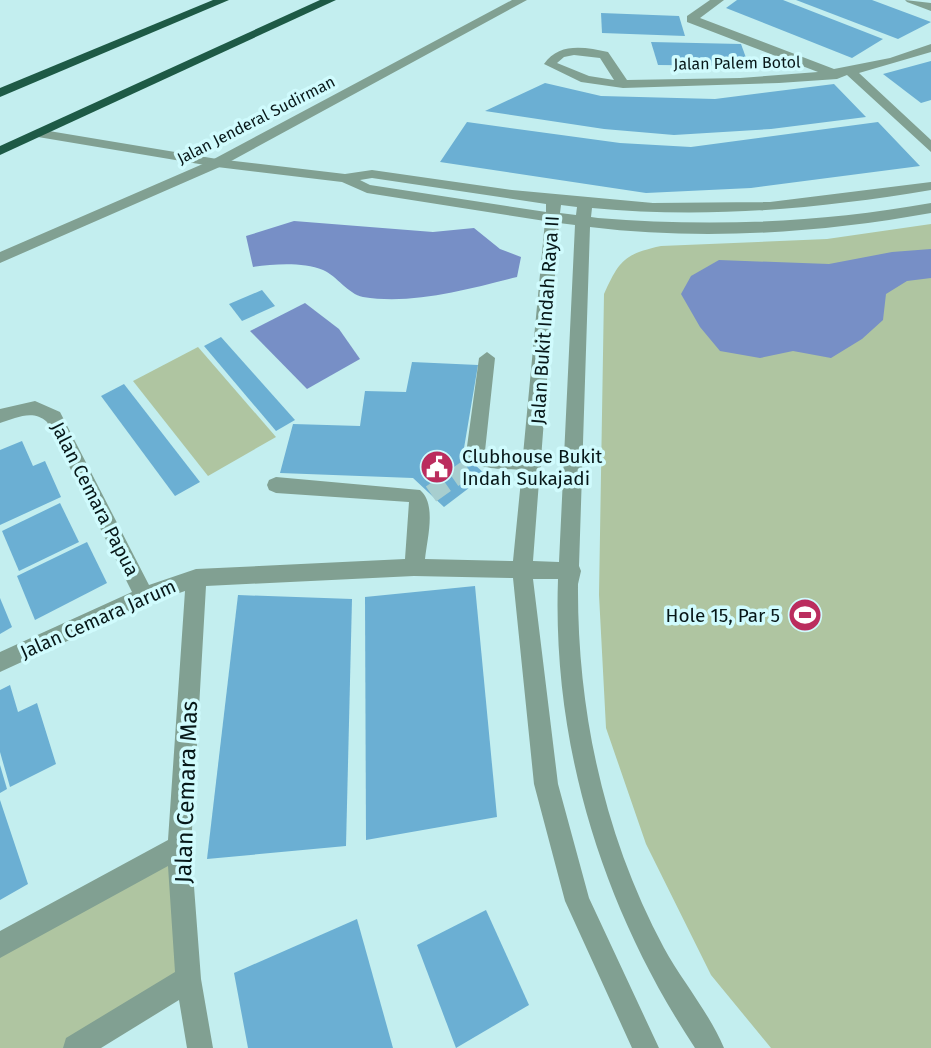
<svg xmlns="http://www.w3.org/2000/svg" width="931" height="1048" font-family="'Fira Sans',sans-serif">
<rect width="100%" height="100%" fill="#c3eeef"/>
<g fill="#afc5a1">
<path d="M 931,224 L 931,1048 L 771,1048 L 711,975 L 646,844 L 606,728 L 599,595 L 604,294 C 619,261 624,254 661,246 L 827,239 Z"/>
<path d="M 198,347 L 276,437 L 208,476 L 133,381 Z"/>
<path d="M 179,847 L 188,979 L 76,1048 L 0,1048 L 0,945 Z"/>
</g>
<g fill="#778fc6">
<path d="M 294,221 L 433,232 L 474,228 L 500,249 L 521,257 L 517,277 C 469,289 413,305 363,297 C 348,294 337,276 323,270 C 303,262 274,264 253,267 L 246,236 Z"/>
<path d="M 931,249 L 931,278 L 907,281 L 886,294 L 883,320 L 862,339 L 831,358 L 793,351 L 760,358 L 720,351 L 700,327 L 681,294 L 691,276 L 719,260 L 829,264 L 892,252 Z"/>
<path d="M 305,303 L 339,329 L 360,359 L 307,389 L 250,331 Z"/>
</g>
<g fill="#6bafd3">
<path d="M 737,0 L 783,0 L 883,39 L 852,58 L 726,8 Z"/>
<path d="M 796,0 L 872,0 L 931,22 L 898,39 Z"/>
<path d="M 601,13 L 679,16 L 685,36 L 602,33 Z"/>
<path d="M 651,42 L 741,44 L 749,66 L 658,65 Z"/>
<path d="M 931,61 L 931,100 L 921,103 L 883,74 Z"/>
<path d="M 545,83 L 601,96 L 715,99 L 834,84 L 866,117 L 771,129 L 674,135 L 604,129 L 485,111 Z"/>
<path d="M 467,122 L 620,143 L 691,147 L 878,122 L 920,166 L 751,188 L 646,193 L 440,162 Z"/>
<path d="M 262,290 L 275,306 L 242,321 L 229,304 Z"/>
<path d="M 221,337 L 295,420 L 276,431 L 204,346 Z"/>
<path d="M 412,362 L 478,365 L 463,454 L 486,475 L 444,507 L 413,478 L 280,473 L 293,424 L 360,426 L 365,391 L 406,392 Z"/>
<path d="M 124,384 L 200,482 L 175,496 L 101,396 Z"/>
<path d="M 22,441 L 33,466 L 45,461 L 61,497 L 0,525 L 0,450 Z"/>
<path d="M 60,503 L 79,542 L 19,571 L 2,531 Z"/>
<path d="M 87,542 L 107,583 L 35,620 L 17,576 Z"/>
<path d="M 475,586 L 497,817 L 366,840 L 365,597 Z"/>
<path d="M 238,595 L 352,599 L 346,846 L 207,859 Z"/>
<path d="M 0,598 L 12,627 L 0,634 Z"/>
<path d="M 10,685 L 18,712 L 37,703 L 56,764 L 10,787 L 0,752 L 0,690 Z"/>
<path d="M 0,765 L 7,789 L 0,793 Z"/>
<path d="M 0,800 L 28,884 L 0,900 Z"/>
<path d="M 486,910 L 529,1005 L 456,1048 L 417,945 Z"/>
<path d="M 357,919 L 393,1048 L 248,1048 L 234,973 Z"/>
</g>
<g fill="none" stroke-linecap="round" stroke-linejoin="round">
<path stroke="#a7cecf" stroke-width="18" stroke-dasharray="18 9" stroke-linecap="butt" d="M 431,494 L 474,464"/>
<g fill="#81a092" fill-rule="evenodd">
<path d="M 710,0 L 724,0 L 700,18 L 834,69 L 890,58 L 931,44 L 931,52 L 859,73 L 931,140 L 931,152 L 847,75 L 837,79 L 779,83 L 623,88 L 581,82 L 544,64 C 559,42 585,47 608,52 L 627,80 L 740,78 L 818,72 L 687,22 L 687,16 ZM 574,55 L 600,58 L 614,80 L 589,76 L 557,63 L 564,57 Z"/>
<path d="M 905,0 L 931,3 L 931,11 L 907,2 Z"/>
<path d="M 43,130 L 217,159 L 345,174 L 372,170 L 512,190 L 653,203 L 770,202 L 931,182 L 931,190 C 818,209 706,219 592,208 L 591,217 L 598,218 C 710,227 820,223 931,203 L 931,213 C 819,233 704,241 590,227 L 579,566 L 581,571 L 578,584 C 577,710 604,836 664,948 C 682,981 710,1014 724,1048 L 695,1048 C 603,909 552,746 558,579 L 533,579 L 558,784 L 589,898 L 659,1048 L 632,1048 L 565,901 L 534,784 L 513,578 L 414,576 L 206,586 L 191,847 L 201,979 L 213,1048 L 187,1048 L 179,1000 L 101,1048 L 63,1048 L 66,1038 L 175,972 L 168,866 L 0,958 L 0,931 L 168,840 L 185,591 L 150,603 L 0,672 L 0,652 L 132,592 L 47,422 C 33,409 16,418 0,423 L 0,409 L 35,401 L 60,412 L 149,585 L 196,569 L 405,559 L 409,502 L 276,493 L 269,490 L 267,485 L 269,480 L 276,477 L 420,490 C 437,504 427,539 425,559 L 513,561 L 522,470 C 504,468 476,472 466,454 L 479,358 L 487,352 L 495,358 L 485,451 L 523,455 L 545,221 L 367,193 L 342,182 L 217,167 L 38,137 L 36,134 ZM 372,178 L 546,204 L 546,212 L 370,185 L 360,180 ZM 561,205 L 577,207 L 576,215 L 560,213 ZM 559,223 L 575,225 L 559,562 L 533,561 L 540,468 L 543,463 L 541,459 Z"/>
</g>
<path fill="#81a092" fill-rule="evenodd" d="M 512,0 L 527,0 L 222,166 L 0,263 L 0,252 L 212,160 Z"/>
<g fill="#1e5a46" fill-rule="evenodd">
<path d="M 213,0 L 229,0 L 0,97 L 0,88 Z"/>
<path d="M 320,0 L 336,0 L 0,155 L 0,146 Z"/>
</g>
</g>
<defs>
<symbol id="civic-disc" viewBox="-11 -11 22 22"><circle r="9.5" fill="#bb2d5e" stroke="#d0fbfd"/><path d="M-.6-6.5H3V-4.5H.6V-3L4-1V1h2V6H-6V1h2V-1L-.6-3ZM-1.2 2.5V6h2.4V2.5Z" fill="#fff"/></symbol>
<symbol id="stadium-disc" viewBox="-11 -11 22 22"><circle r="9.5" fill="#bb2d5e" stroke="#d0fbfd"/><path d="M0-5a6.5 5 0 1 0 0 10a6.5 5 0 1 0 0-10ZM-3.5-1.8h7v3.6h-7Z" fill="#fff"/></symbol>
</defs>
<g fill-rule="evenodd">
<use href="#civic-disc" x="418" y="448" width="38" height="38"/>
<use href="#stadium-disc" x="786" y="596" width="38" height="38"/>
</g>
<g text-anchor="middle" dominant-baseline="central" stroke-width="7" stroke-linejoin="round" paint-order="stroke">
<g font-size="16" fill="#071718" stroke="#d0fbfd">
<text transform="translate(737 63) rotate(-1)">Jalan Palem Botol</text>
<text transform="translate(256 120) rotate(-27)">Jalan Jenderal Sudirman</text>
</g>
<g font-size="19" fill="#071718" stroke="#d0fbfd">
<text transform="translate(545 320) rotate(-86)">Jalan Bukit Indah Raya II</text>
<text transform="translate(95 499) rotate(63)">Jalan Cemara Papua</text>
<text transform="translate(98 619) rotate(-24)">Jalan Cemara Jarum</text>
</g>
<g font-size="19" fill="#071718" stroke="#d0fbfd" text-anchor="start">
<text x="462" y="456">Clubhouse Bukit<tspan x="462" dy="22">Indah Sukajadi</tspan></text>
<text x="780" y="615" text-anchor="end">Hole 15, Par 5</text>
</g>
<g font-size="23" fill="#071718" stroke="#d0fbfd">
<text transform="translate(186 792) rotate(-88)">Jalan Cemara Mas</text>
</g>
</g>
</svg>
